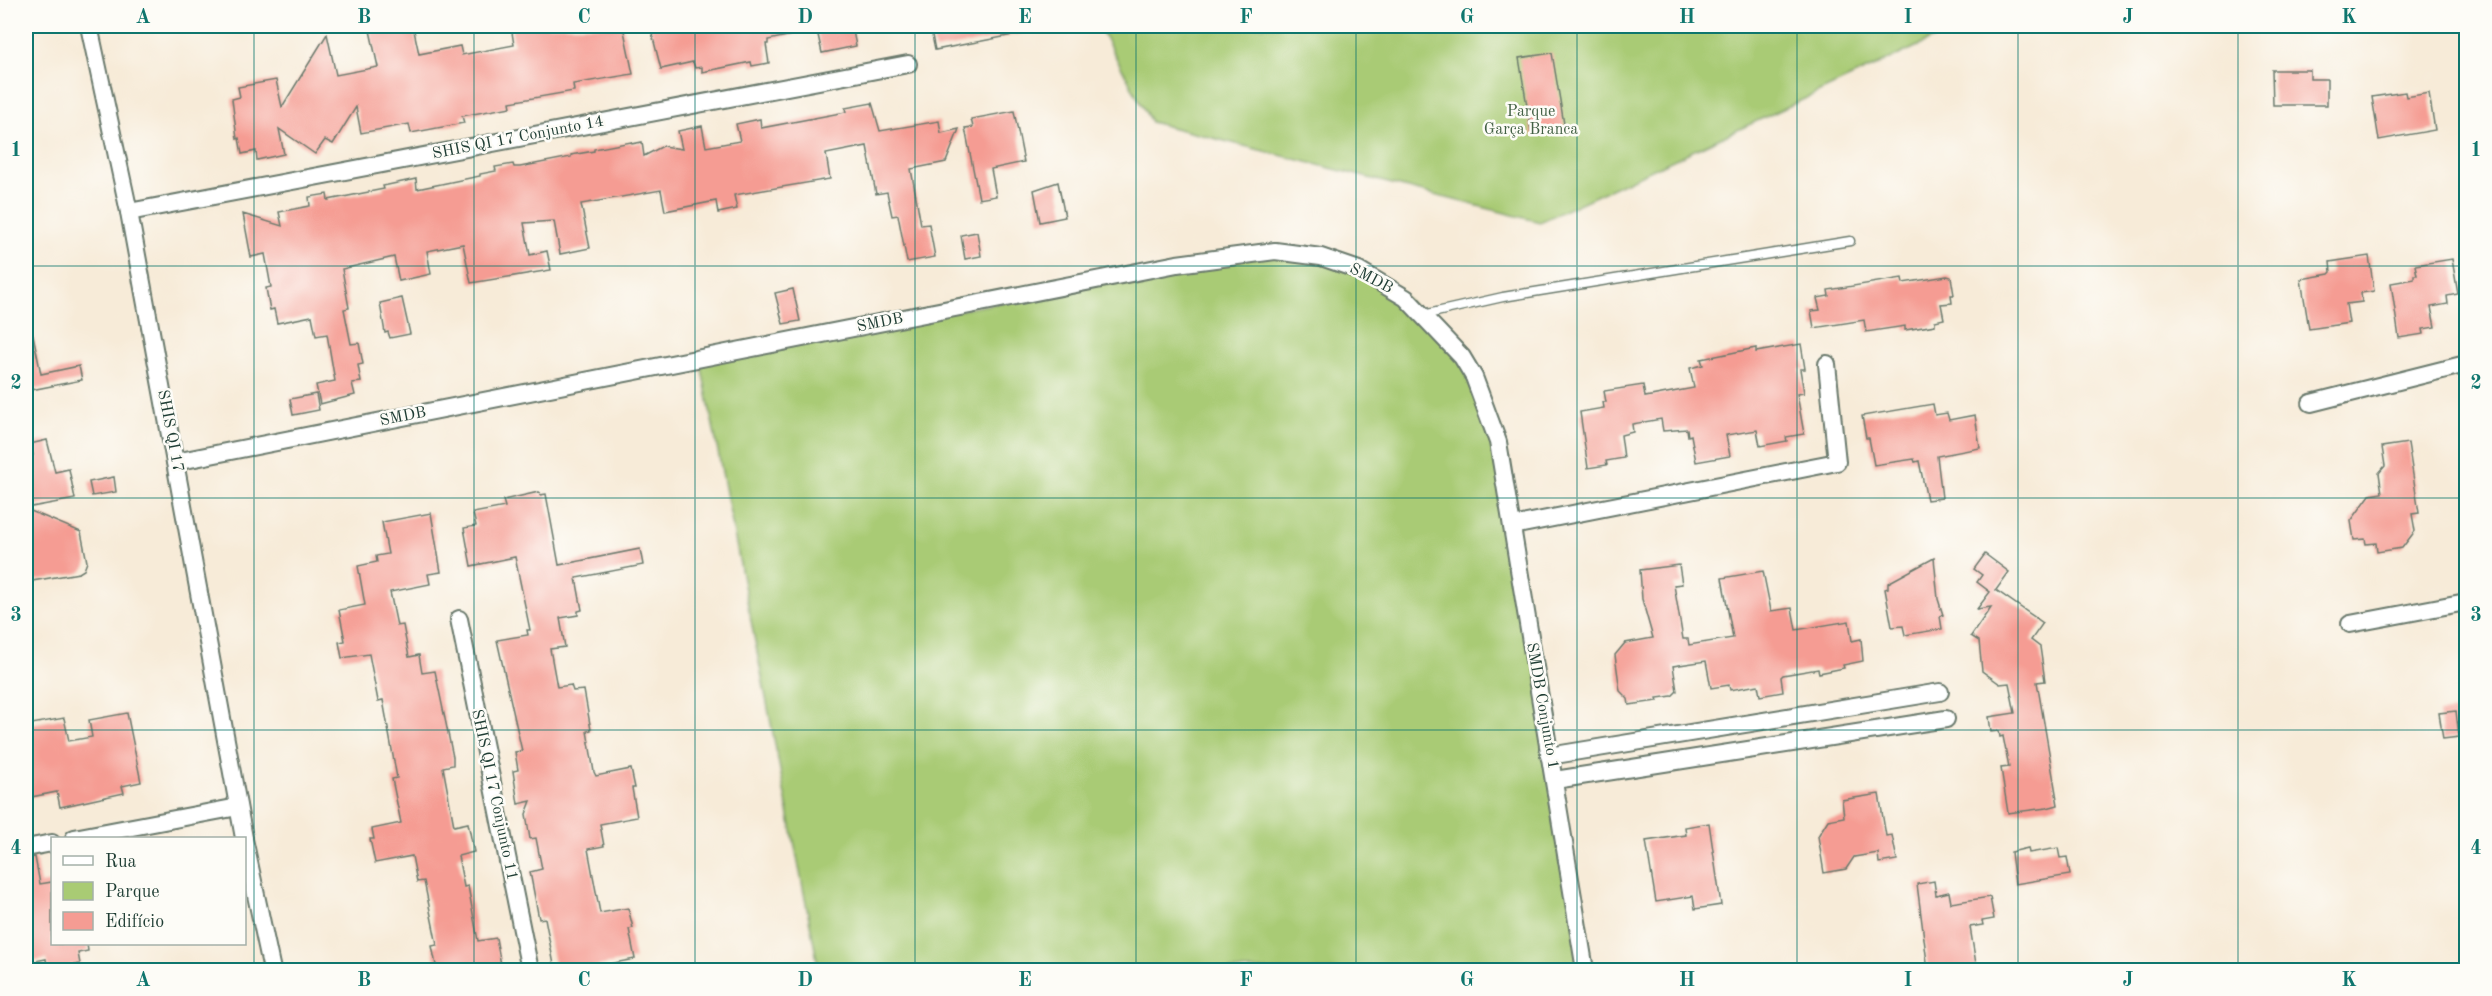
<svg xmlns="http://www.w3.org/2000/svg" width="2492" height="996" font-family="'Old Standard TT',serif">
<rect width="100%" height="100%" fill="#fdfcf7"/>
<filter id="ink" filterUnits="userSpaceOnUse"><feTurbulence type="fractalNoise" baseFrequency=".0167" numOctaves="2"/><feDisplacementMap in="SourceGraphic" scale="12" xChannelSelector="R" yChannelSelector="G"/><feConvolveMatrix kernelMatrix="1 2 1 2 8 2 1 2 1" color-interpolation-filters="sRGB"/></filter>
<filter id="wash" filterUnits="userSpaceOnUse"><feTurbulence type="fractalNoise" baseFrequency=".008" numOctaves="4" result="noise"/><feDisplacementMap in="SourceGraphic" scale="24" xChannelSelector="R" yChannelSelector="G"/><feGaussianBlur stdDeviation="1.35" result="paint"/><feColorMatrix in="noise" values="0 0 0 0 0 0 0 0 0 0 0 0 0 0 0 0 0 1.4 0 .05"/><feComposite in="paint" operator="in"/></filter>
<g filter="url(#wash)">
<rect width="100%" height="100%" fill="#f7ebd8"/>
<g fill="#a9cb74" stroke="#648454" stroke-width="1.5">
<path d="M 1099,26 L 1961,26 L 1540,222 L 1151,122 Z"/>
<path d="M 1275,251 L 1321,257 L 1406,298 L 1462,358 L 1498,442 L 1585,970 L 819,970 L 700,359 Z"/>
</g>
<g id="blocks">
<g fill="#f59c93">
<path d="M 369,26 L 413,26 L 419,54 L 460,46 L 462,55 L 514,45 L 511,26 L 623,26 L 633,74 L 573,84 L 574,91 L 510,102 L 511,107 L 462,116 L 464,123 L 411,133 L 409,124 L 361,133 L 356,107 L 333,144 L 325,140 L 315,154 L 279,129 L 284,154 L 257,160 L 256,151 L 242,154 L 239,138 L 237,139 L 232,99 L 240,97 L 238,87 L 276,80 L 282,107 L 327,34 L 336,75 L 378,67 Z"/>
<path d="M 650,26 L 801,26 L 802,33 L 768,40 L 768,44 L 766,44 L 769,63 L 752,66 L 751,62 L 702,72 L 702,67 L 695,68 L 693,62 L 661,69 Z"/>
<path d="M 816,26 L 852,26 L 856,46 L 822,53 Z"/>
<path d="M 930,26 L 1023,26 L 1024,33 L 935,50 Z"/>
<path d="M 1552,53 L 1565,130 L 1532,136 L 1519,58 Z"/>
<path d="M 2272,70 L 2310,70 L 2310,79 L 2327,79 L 2327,105 L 2273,105 Z"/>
<path d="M 2405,92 L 2406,97 L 2429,93 L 2435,130 L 2379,140 L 2372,97 Z"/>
<path d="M 872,103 L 880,131 L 939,121 L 941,133 L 959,129 L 946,162 L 911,169 L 921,225 L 929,224 L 935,257 L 907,262 L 898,215 L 892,216 L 887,192 L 876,194 L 867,146 L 826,154 L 830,179 L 734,195 L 737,209 L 718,213 L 716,201 L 665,211 L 661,190 L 581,204 L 590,248 L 560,254 L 554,221 L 524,223 L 530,255 L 547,251 L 551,270 L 471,283 L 463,244 L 427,251 L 431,274 L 399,281 L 394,257 L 342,269 L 349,308 L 344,309 L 351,344 L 359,343 L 363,364 L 358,365 L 361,382 L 352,383 L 355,395 L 320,404 L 316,385 L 335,381 L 327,334 L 316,336 L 312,316 L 277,323 L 274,309 L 270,310 L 266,288 L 271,287 L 265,254 L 251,257 L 243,214 L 282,226 L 279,212 L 310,206 L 309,197 L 327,194 L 328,200 L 384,189 L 383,186 L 416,179 L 417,189 L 480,176 L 480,174 L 496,171 L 495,167 L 513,164 L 514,167 L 520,167 L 571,157 L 571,155 L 594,151 L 594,149 L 631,142 L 632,144 L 642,142 L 644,156 L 663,146 L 682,149 L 678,131 L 702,126 L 706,147 L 740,141 L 736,124 L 760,119 L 761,128 L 846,112 L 845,108 Z"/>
<path d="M 1014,111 L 1024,162 L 991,169 L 996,196 L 979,199 L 965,128 L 973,127 L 971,119 Z"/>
<path d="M 1058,182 L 1065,217 L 1040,222 L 1034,190 Z"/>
<path d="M 977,232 L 981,256 L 965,259 L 961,235 Z"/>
<path d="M 2369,256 L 2374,291 L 2361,293 L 2362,302 L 2346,304 L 2349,323 L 2309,329 L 2301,279 L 2329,274 L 2331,272 L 2330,262 Z"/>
<path d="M 2452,259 L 2458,294 L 2447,296 L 2448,304 L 2431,307 L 2435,327 L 2423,329 L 2424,334 L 2399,338 L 2391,283 L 2414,279 L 2414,275 L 2417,275 L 2415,265 Z"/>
<path d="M 1947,276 L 1951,277 L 1954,295 L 1951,295 L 1952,303 L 1941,304 L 1944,319 L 1935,321 L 1935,325 L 1905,330 L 1905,326 L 1866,332 L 1864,320 L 1814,328 L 1811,311 L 1820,310 L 1817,298 L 1829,296 L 1828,290 L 1902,278 L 1903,283 Z"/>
<path d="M 793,289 L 800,321 L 783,324 L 775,293 Z"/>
<path d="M 402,298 L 410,334 L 390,338 L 388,332 L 385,333 L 380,303 Z"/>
<path d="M 33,335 L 41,374 L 79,366 L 82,380 L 26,391 L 26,336 Z"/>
<path d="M 1801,344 L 1805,369 L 1800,369 L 1804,393 L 1797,394 L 1804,434 L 1786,437 L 1787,441 L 1760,446 L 1757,430 L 1726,435 L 1730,456 L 1696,462 L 1691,435 L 1688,436 L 1687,429 L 1663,431 L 1661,419 L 1632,424 L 1633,432 L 1621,435 L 1624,458 L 1606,461 L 1607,465 L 1588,468 L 1580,412 L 1604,408 L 1603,402 L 1606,402 L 1604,391 L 1643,385 L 1645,397 L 1694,388 L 1690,368 L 1703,365 L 1701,359 L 1756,348 L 1756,352 Z"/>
<path d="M 316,394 L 319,410 L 293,415 L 290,399 Z"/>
<path d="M 1933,404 L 1935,415 L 1947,413 L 1949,420 L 1975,415 L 1980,448 L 1937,456 L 1942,498 L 1927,500 L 1919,461 L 1915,462 L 1914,459 L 1874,465 L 1869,438 L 1866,438 L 1862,416 Z"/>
<path d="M 47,440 L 55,472 L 69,469 L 75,499 L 26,508 L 26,457 L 33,455 L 30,444 Z"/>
<path d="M 2408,443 L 2419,513 L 2412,514 L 2415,531 L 2402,548 L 2377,552 L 2376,543 L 2366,544 L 2365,539 L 2354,540 L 2351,521 L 2370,495 L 2382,493 L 2379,473 L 2385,466 L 2382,447 Z"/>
<path d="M 114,477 L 116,492 L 92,496 L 89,482 Z"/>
<path d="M 539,492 L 540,495 L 546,494 L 559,565 L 640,549 L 643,565 L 576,578 L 582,610 L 578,611 L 578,615 L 560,618 L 565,647 L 550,649 L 557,687 L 571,685 L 573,691 L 584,690 L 591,730 L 587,731 L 594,772 L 596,776 L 631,769 L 635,788 L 632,788 L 637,817 L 600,824 L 604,846 L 588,849 L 600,913 L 628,908 L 633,928 L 629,929 L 635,959 L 578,970 L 555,970 L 545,918 L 539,919 L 530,872 L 542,869 L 536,838 L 530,839 L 526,814 L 531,801 L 518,804 L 513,771 L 518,770 L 515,752 L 522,751 L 497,640 L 528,635 L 527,630 L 530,630 L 515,557 L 471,566 L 464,528 L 476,526 L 473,513 L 505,507 L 503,500 Z"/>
<path d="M 26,509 L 81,532 L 87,562 L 84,570 L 79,573 L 26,582 Z"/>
<path d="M 431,513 L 441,572 L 428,574 L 430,584 L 390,592 L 397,626 L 403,625 L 409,657 L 419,655 L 422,673 L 435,671 L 453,757 L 453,765 L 443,767 L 454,826 L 468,823 L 474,852 L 458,856 L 464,887 L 468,886 L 478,941 L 496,938 L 502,970 L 437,970 L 432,946 L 437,945 L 424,881 L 417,882 L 412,856 L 375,863 L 370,839 L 374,839 L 372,829 L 401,823 L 392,779 L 397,778 L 383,700 L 378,701 L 369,654 L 342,658 L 339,642 L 345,641 L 339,610 L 365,605 L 358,566 L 377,562 L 376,556 L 388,554 L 382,522 Z"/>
<path d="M 1985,554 L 2009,572 L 1996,590 L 2043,623 L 2031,640 L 2040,647 L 2045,681 L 2037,682 L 2058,805 L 2047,808 L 2008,813 L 2001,768 L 2009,767 L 2003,736 L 2000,737 L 1999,731 L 1991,732 L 1989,717 L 2015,713 L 2009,683 L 2000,684 L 1982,671 L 1979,641 L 1971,636 L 1991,607 L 1977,609 L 1990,592 L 1977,582 L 1982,575 L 1974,569 Z"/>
<path d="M 1934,558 L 1938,599 L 1943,615 L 1940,616 L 1942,629 L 1905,635 L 1903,626 L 1892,627 L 1885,589 L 1888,588 L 1888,583 Z"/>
<path d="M 1679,565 L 1682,584 L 1674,585 L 1683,639 L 1688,639 L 1689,645 L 1733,638 L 1722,578 L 1763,571 L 1771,611 L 1792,608 L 1796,630 L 1849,621 L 1852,641 L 1861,639 L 1863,661 L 1843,665 L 1844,668 L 1819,673 L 1818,669 L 1783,675 L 1781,677 L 1783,692 L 1760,696 L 1758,685 L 1730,690 L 1729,685 L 1711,688 L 1706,661 L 1673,666 L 1677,691 L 1672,696 L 1657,698 L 1658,701 L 1629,705 L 1628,699 L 1620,691 L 1615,655 L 1625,643 L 1653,638 L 1642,599 L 1640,570 Z"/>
<path d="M 2456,711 L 2459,737 L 2443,739 L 2439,713 Z"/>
<path d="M 127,713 L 141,782 L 122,786 L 124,793 L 60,807 L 57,792 L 26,798 L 26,725 L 64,718 L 69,741 L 92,737 L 89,720 Z"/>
<path d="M 1879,794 L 1886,836 L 1892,835 L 1897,860 L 1879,863 L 1878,853 L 1854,857 L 1846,869 L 1824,873 L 1818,836 L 1828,820 L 1844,817 L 1842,800 Z"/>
<path d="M 1709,823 L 1721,905 L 1695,909 L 1693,896 L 1656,902 L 1646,841 L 1686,835 L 1685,827 Z"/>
<path d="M 2028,848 L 2029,853 L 2058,848 L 2060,858 L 2067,857 L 2070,875 L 2015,884 L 2011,852 Z"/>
<path d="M 35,857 L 40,884 L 52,882 L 52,944 L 87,944 L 88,951 L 78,953 L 80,964 L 65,967 L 66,970 L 48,970 L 46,959 L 26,963 L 26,858 Z"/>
<path d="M 1934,881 L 1936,895 L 1949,892 L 1951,903 L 1990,897 L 1994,919 L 1982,921 L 1983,925 L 1970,927 L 1977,970 L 1928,970 L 1917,884 Z"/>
</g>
</g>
</g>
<g filter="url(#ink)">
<use href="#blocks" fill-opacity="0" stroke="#6b7a6d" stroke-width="1.5"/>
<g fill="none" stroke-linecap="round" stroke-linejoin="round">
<defs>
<path id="service" d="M 1423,315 L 1503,297 L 1850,241"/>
<g id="minor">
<path d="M 89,26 L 129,212 L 244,838"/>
<path d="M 129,212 L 908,64"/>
<path d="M 2311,403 L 2466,364"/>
<path d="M 175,462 L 1177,264 L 1275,251 L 1321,257 L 1359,270 L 1406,298 L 1462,357 L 1474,377 L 1498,442 L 1585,970"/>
<path d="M 1512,526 L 1837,462 L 1827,364"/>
<path d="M 459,619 L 530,970"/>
<path d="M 2350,624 L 2466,602"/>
<path d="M 1549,756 L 1940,692"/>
<path d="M 1555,780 L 1946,719"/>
<path d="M 74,838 L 238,807"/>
<path d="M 244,839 L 272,970"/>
<path d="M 26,848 L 52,843"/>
</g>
</defs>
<use href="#service" stroke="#6b7a6d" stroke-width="11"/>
<use href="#minor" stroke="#6b7a6d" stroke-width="20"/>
<use href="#service" stroke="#fff" stroke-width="8"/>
<use href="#minor" stroke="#fff" stroke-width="16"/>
</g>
</g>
<path fill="none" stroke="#0f766e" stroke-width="1.5" stroke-opacity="0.55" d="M 254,26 L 254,970M 474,26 L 474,970M 695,26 L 695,970M 915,26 L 915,970M 1136,26 L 1136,970M 1356,26 L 1356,970M 1577,26 L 1577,970M 1797,26 L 1797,970M 2018,26 L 2018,970M 2238,26 L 2238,970M 26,266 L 2466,266M 26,498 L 2466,498M 26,730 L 2466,730"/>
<g text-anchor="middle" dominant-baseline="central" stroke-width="5" stroke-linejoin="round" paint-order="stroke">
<g font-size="16" fill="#426044" stroke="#fdfcf7">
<text x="1531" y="112">Parque<tspan x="1531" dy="18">Garça Branca</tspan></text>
</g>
<g font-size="16" fill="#1f3d34" stroke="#fdfcf7">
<text transform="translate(518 138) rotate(-11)">SHIS QI 17 Conjunto 14</text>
<text transform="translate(1371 279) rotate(28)">SMDB</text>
<text transform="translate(880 323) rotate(-11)">SMDB</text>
<text transform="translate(403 417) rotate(-11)">SMDB</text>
<text transform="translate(170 431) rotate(79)">SHIS QI 17</text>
<text transform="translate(1542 706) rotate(80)">SMDB Conjunto 1</text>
<text transform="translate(494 795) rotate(78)">SHIS QI 17 Conjunto 11</text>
</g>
</g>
<rect width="2492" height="996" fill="none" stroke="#fdfcf7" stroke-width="66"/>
<rect x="51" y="837" width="195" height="108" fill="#fdfcf7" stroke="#a4b0a9" stroke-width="1.5"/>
<rect x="63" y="856" width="30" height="9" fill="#ffffff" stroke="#a4b0a9" stroke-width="1.5"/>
<text x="105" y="867" font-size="18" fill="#1f3d34">Rua</text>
<rect x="63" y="882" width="30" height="18" fill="#a9cb74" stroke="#a4b0a9" stroke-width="1.5"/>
<text x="105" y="897" font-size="18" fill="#1f3d34">Parque</text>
<rect x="63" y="912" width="30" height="18" fill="#f59c93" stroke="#a4b0a9" stroke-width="1.5"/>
<text x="105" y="927" font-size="18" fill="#1f3d34">Edifício</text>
<rect x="33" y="33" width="2426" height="930" fill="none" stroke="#0f766e" stroke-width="2"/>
<g font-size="20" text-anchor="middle" font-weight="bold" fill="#0f766e">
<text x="143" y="23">A</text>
<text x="364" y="23">B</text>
<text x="584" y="23">C</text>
<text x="805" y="23">D</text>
<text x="1025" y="23">E</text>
<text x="1246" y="23">F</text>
<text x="1467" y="23">G</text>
<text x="1687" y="23">H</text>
<text x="1908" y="23">I</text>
<text x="2128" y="23">J</text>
<text x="2349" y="23">K</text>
<text x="16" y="156">1</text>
<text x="2476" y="156">1</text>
<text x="16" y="389">2</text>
<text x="2476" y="389">2</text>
<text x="16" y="621">3</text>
<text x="2476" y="621">3</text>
<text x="16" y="854">4</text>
<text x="2476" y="854">4</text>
<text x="143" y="986">A</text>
<text x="364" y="986">B</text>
<text x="584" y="986">C</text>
<text x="805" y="986">D</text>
<text x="1025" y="986">E</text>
<text x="1246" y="986">F</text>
<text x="1467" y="986">G</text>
<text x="1687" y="986">H</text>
<text x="1908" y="986">I</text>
<text x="2128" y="986">J</text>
<text x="2349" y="986">K</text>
</g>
</svg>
